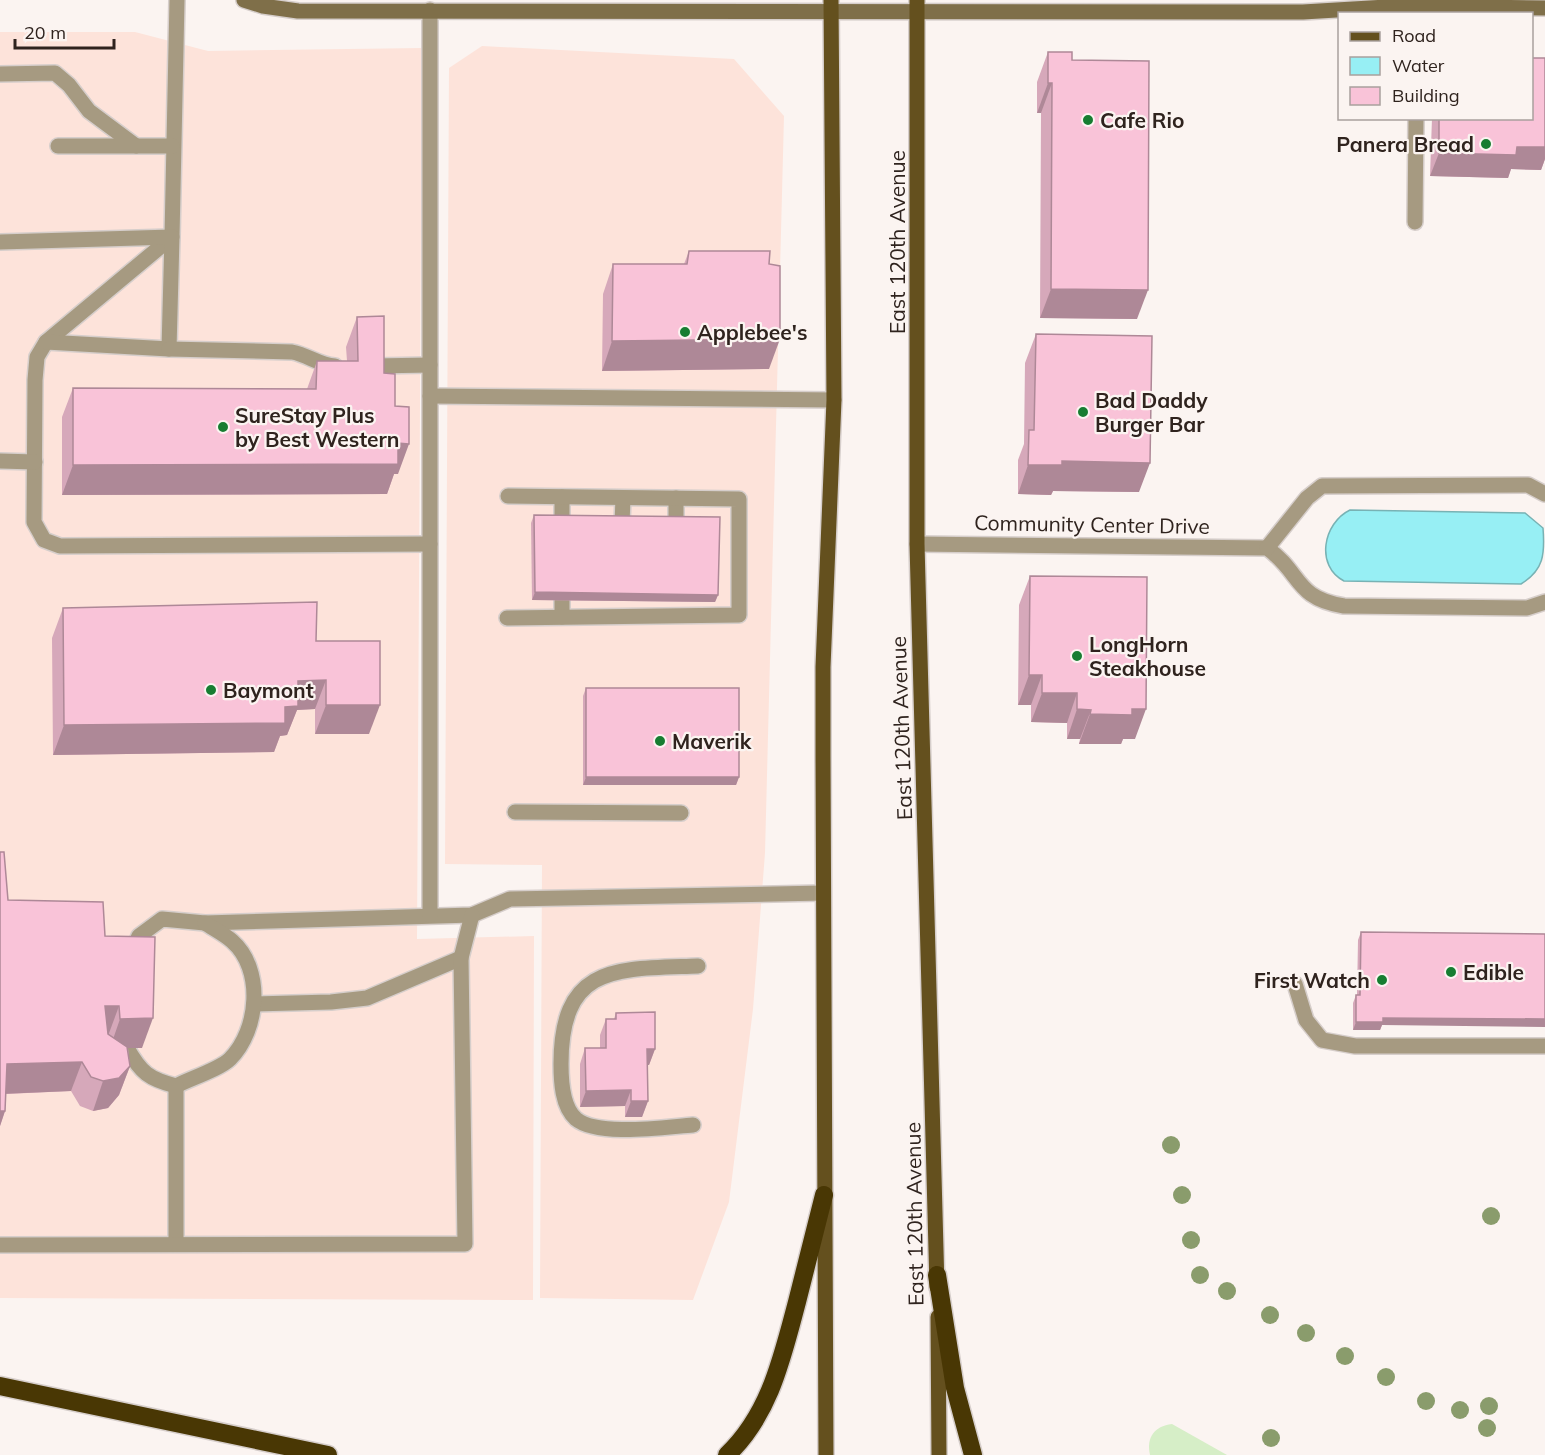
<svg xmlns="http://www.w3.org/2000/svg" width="1545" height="1455" font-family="Mulish,sans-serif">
<rect width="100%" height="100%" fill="#fbf4f1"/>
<g fill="#fde3da">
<path d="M 0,32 L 135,32 L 208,51 L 422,48 L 417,939 L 534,936 L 533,1300 L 0,1298 Z"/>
<path d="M 482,46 L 734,59 L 784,116 L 765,853 L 753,1009 L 729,1202 L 693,1300 L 540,1298 L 542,865 L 445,864 L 449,68 Z"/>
</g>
<path fill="#d6eec7" d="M 1172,1424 L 1227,1455 L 1150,1455 C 1146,1438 1154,1426 1172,1424 Z"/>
<path fill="#97eff4" stroke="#78b2b4" stroke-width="1.5" d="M 1350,510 L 1525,513 L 1543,528 C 1545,554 1544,570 1521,584 L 1344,581 C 1315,566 1323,523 1350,510 Z"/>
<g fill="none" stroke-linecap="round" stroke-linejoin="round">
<defs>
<g id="lane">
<path d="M 177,0 L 172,237 L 46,342 L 37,357 L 35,380 L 34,522 L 44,540 L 60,546 L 430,544"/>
<path d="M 0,74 L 55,73 L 69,85 L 89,111 L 136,146"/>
<path d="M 58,146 L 172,146"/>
<path d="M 1415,222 L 1416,118"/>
<path d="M 0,242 L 172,237 L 169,349 L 46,342"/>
<path d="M 169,349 L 292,352 C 308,355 319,365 335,366"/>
<path d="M 374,366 L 430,365"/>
<path d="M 430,396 L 834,400"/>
<path d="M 0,461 L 35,462"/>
<path d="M 562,497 L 562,523"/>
<path d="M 622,524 L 623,498"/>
<path d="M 676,524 L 676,498"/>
<path d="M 562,601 L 562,617"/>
<path d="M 507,618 L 739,615 L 739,499 L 508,496"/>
<path d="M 515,812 L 681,813"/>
<path d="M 131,955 L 139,936 L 162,919 L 205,923 L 472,915 L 510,899 L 823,893"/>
<path d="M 1295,984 L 1306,1020 L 1322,1040 L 1355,1046 L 1545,1046"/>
<path d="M 254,1004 L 331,1002 L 367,998 L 461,958"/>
<path d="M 127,1048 C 141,1073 149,1079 176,1086 C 189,1079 220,1069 230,1059 C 259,1030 264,969 232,941 C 224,934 214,929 205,923"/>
<path d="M 176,1086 L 176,1244"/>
<path d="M 693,1125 C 665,1127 598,1137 576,1119 C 562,1107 561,1081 561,1064 C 561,963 618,969 698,966"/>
<path d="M 0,1245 L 465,1244 L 461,958 L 472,915"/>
</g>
<g id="street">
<path d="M 430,10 L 430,915"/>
<path d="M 917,544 L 1267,548 C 1302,573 1294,598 1344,606 L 1527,608 L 1545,602"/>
<path d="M 1267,548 L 1307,498 L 1322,486 L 1528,485 L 1545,494"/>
</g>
<path id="secondary" d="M 244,0 L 263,6 L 298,11 L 1303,12 L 1403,6 L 1545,8"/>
<g id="primary">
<path d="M 917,0 L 917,544 L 937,1287"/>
<path d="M 938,1317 L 939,1455"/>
<path d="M 826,1455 L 823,757 L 823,667 L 834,400 L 831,0"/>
</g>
<g id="highway">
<path d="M 937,1275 L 955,1388 L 973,1455"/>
<path d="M 0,1386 L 328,1455"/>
<path d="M 727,1455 C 770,1414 782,1358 797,1302 C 806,1266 815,1231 824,1195"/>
</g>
</defs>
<use href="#lane" stroke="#d6cecb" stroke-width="18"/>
<use href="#street" stroke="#d6cecb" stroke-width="18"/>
<use href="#secondary" stroke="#d6cecb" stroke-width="18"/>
<use href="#primary" stroke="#d6cecb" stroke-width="18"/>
<use href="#highway" stroke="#d6cecb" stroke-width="21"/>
<use href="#lane" stroke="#a69a81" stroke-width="15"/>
<use href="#street" stroke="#a69a81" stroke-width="15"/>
<use href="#secondary" stroke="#7f6f49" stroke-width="15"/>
<use href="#primary" stroke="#64501e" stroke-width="15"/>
<use href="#highway" stroke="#493704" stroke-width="18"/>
</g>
<g fill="#8a9c6c">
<circle cx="1171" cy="1145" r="9"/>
<circle cx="1182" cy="1195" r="9"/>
<circle cx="1491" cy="1216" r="9"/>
<circle cx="1191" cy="1240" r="9"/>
<circle cx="1200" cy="1275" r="9"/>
<circle cx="1227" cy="1291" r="9"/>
<circle cx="1270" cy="1315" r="9"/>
<circle cx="1306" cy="1333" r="9"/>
<circle cx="1345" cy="1356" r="9"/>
<circle cx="1386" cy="1377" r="9"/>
<circle cx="1426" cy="1401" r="9"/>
<circle cx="1489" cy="1406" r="9"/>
<circle cx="1460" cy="1410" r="9"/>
<circle cx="1487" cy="1428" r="9"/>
<circle cx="1271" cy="1438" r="9"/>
</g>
<g fill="#d6a8ba">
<path d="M 1048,52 L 1072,60 L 1137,319 L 1040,318 L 1041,113 L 1037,113 L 1037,82 Z"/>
<path d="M 1545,58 L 1545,159 L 1541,170 L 1511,169 L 1508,178 L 1430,176 L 1432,118 L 1532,118 Z"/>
<path d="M 689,251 L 769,264 L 769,369 L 602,371 L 603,294 L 613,264 L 684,264 Z"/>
<path d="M 357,317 L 384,373 L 395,406 L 398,474 L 394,474 L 387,494 L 62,495 L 62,417 L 73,388 L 307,389 L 317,361 L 347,361 L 346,347 Z"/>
<path d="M 1036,334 L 1139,492 L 1053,491 L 1051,495 L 1018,494 L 1018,460 L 1024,444 L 1025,363 Z"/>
<path d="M 534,515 L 718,595 L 715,602 L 532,600 L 531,523 Z"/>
<path d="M 1030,576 L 1135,739 L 1123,739 L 1121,744 L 1079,744 L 1080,739 L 1067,739 L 1067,723 L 1031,722 L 1031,705 L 1018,705 L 1019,605 Z"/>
<path d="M 63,608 L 316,641 L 369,734 L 315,734 L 315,709 L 297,710 L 287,735 L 280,736 L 274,752 L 53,755 L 52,638 Z"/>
<path d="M 586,688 L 739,777 L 736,785 L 583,785 L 583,696 Z"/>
<path d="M 0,852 L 8,900 L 105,936 L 142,1048 L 128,1048 L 130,1066 L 119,1095 L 108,1108 L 93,1111 L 80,1106 L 71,1091 L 6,1094 L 5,1111 L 0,1126 Z"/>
<path d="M 1361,932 L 1382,1025 L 1380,1030 L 1353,1030 L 1353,1003 L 1356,995 L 1357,995 L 1358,940 Z"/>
<path d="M 616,1013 L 655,1049 L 649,1065 L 648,1065 L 648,1101 L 642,1117 L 625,1117 L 625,1106 L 580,1107 L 580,1064 L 585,1048 L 600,1048 L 600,1035 L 606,1019 L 614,1019 Z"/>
</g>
<g fill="#ae8897">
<path d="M 1048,83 L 1052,83 L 1041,113 L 1037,113 Z"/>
<path d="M 1517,147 L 1545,147 L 1545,159 L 1541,170 L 1511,169 L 1508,178 L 1430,176 L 1439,153 Z"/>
<path d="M 1051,289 L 1148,290 L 1137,319 L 1040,318 Z"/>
<path d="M 780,339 L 769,369 L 602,371 L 612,341 Z"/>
<path d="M 398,443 L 409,444 L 398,474 L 394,474 L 387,494 L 62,495 L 73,465 Z"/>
<path d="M 1062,461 L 1150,463 L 1139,492 L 1053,491 L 1051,495 L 1018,494 L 1028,465 Z"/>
<path d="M 535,592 L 718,595 L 715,602 L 532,600 Z"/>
<path d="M 1029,675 L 1042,675 L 1031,705 L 1018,705 Z"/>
<path d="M 326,680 L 315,709 L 297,710 L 287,735 L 280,736 L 274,752 L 53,755 L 64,725 L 285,707 L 298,681 Z"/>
<path d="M 1042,693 L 1077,693 L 1067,723 L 1031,722 Z"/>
<path d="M 326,705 L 380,705 L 369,734 L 315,734 Z"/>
<path d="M 1077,709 L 1091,710 L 1080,739 L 1067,739 Z"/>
<path d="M 1132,709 L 1146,709 L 1135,739 L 1123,739 L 1121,744 L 1079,744 L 1090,714 Z"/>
<path d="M 586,777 L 739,777 L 736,785 L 583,785 Z"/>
<path d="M 105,1006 L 119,1006 L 108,1036 L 94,1036 Z"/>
<path d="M 153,1018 L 142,1048 L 110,1048 L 120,1019 Z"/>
<path d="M 1383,1018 L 1545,1019 L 1545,1027 L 1382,1025 L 1380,1030 L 1353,1030 L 1356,1022 Z"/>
<path d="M 647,1049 L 655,1049 L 649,1065 L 642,1065 Z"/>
<path d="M 82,1062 L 71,1091 L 0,1094 L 7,1064 Z"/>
<path d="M 130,1066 L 119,1095 L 108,1108 L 93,1111 L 103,1081 Z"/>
<path d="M 631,1090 L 625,1106 L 580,1107 L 586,1091 Z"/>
<path d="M 631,1101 L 648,1101 L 642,1117 L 625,1117 Z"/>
<path d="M 0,1111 L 5,1111 L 0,1126 Z"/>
</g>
<g fill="#f9c3d8" stroke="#ae8897" stroke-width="1.5">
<path d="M 1048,52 L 1072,52 L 1072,60 L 1149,61 L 1148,290 L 1051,289 L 1052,83 L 1048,83 Z"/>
<path d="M 1532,58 L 1545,58 L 1545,147 L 1517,147 L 1516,155 L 1439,153 L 1439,118 L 1532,118 Z"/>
<path d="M 689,251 L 770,251 L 769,264 L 780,266 L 780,339 L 612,341 L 613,264 L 687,264 Z"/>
<path d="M 384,316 L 384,373 L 395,374 L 395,406 L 409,407 L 409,444 L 398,443 L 398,464 L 73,465 L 73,388 L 316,389 L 317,361 L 358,361 L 357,317 Z"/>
<path d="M 1036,334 L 1152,336 L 1150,463 L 1062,461 L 1062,465 L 1028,465 L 1029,430 L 1034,430 Z"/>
<path d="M 534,515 L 720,517 L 718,595 L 535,592 Z"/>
<path d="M 1030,576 L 1147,577 L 1146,709 L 1132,709 L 1132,715 L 1090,714 L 1091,710 L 1077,709 L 1077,693 L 1042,693 L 1042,675 L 1029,675 Z"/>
<path d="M 317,602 L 316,641 L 380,641 L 380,705 L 326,705 L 326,680 L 298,681 L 298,706 L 285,707 L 285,723 L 64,725 L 63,608 Z"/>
<rect x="586" y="688" width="153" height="89"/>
<path d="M 0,852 L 4,852 L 8,900 L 103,902 L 105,936 L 155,937 L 153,1018 L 120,1019 L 119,1006 L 105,1006 L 108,1034 L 127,1047 L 130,1066 L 119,1078 L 103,1081 L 91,1077 L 82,1062 L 7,1064 L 5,1111 L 0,1111 Z"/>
<path d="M 1361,932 L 1545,934 L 1545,1019 L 1383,1018 L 1383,1022 L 1356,1022 L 1356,995 L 1360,995 Z"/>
<path d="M 655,1012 L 655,1049 L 647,1049 L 648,1101 L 631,1101 L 631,1090 L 586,1091 L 585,1048 L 606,1048 L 606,1019 L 616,1019 L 616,1013 Z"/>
</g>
<g fill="#177d31" stroke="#fbf4f1" stroke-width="2">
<circle cx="1088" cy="120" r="6"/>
<circle cx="1486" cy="144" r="6"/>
<circle cx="685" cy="332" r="6"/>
<circle cx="1083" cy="412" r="6"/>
<circle cx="223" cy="427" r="6"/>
<circle cx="1077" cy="656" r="6"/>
<circle cx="211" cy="690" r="6"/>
<circle cx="660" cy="741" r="6"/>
<circle cx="1451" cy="972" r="6"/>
<circle cx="1382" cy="980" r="6"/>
</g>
<g text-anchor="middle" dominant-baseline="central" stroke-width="4.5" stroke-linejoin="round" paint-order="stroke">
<g font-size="21" font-weight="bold" fill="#2f231e" stroke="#fbf4f1" text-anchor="start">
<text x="1100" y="120">Cafe Rio</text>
<text x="1474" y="144" text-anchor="end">Panera Bread</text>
<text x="697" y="332">Applebee's</text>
<text x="1095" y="400">Bad Daddy<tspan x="1095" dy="24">Burger Bar</tspan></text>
<text x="235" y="415">SureStay Plus<tspan x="235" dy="24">by Best Western</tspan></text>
<text x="1089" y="644">LongHorn<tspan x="1089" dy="24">Steakhouse</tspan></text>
<text x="223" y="690">Baymont</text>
<text x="672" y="741">Maverik</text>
<text x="1463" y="972">Edible</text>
<text x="1370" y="980" text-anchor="end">First Watch</text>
</g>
<g font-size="21" fill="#2f231e" stroke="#fbf4f1">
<text transform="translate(897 242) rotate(-90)">East 120th Avenue</text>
<text transform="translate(1092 524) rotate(1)">Community Center Drive</text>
<text transform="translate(901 728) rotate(-92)">East 120th Avenue</text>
<text transform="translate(914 1214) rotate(-91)">East 120th Avenue</text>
</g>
</g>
<rect x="1338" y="12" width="195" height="108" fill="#fbf4f1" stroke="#a9a09d" stroke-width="1.5"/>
<rect x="1350" y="32" width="30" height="9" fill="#64501e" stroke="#a9a09d" stroke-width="1.5"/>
<text x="1392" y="42" font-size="18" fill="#2f231e">Road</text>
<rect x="1350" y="57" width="30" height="18" fill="#97eff4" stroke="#a9a09d" stroke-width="1.5"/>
<text x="1392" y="72" font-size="18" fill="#2f231e">Water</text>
<rect x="1350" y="87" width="30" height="18" fill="#f9c3d8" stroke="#a9a09d" stroke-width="1.5"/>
<text x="1392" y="102" font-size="18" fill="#2f231e">Building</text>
<path d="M15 39v9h99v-9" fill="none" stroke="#2f231e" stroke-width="3"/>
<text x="24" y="39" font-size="18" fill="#2f231e" stroke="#fbf4f1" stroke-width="4.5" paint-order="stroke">20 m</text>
</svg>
